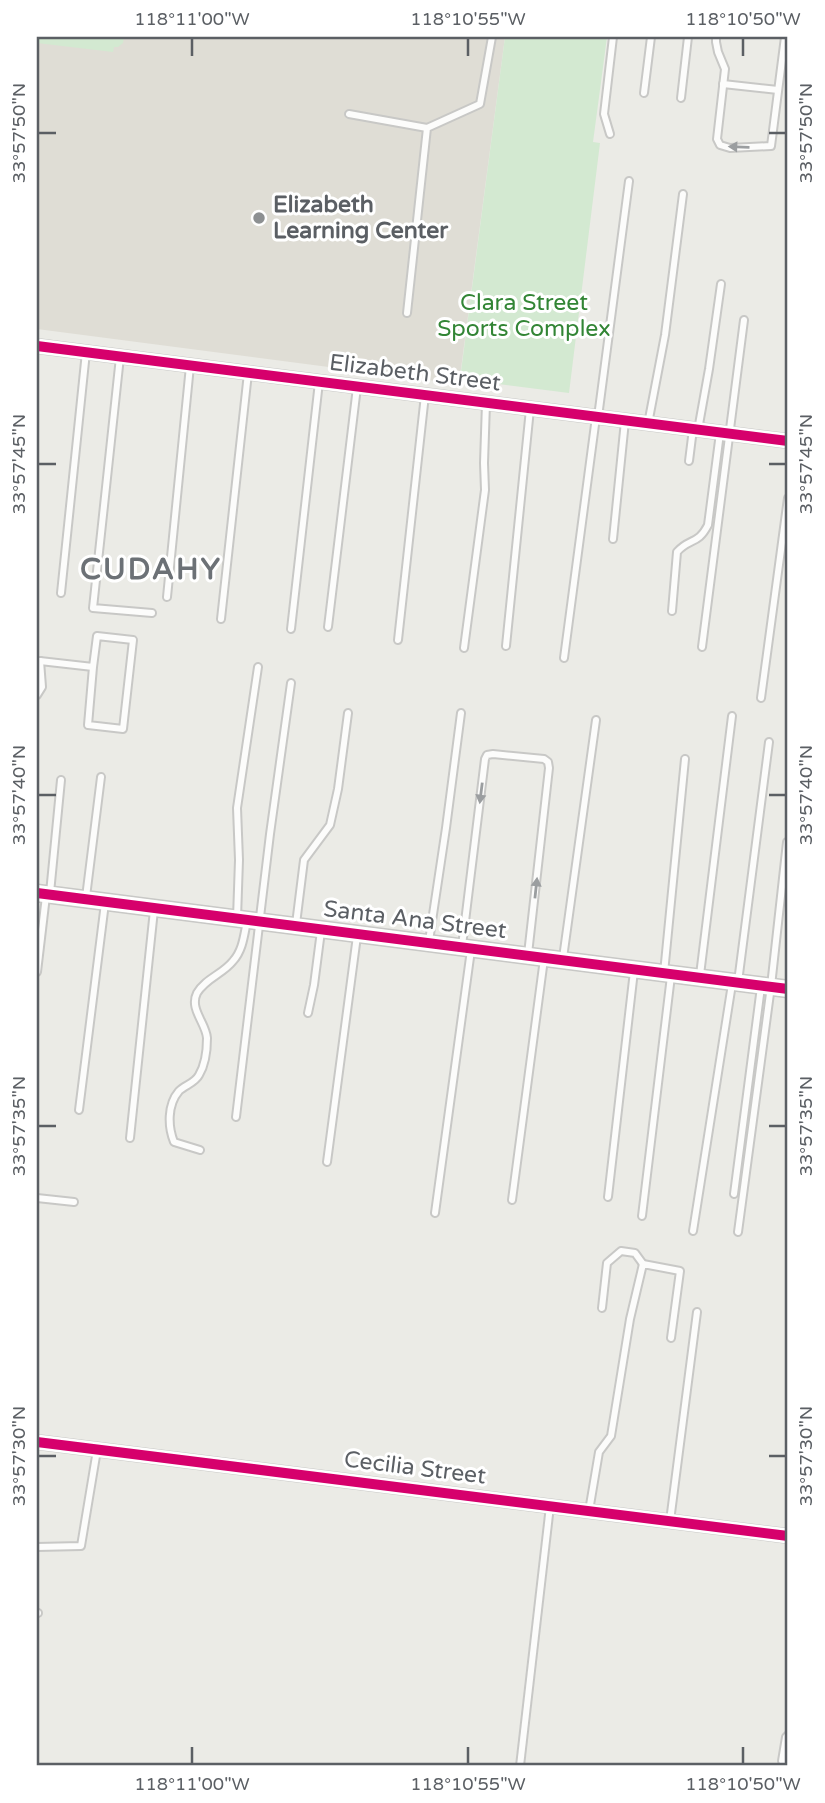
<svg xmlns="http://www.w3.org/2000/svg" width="825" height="1803" font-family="'Varela Round',sans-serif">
<rect width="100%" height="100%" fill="#ebebe6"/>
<path fill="#dfddd5" d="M 37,37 L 505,37 L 459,384 L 37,329 Z"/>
<g fill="#d3e9d1">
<path d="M 37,37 L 124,37 L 123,43 L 118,47 L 114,47 L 113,52 L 37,43 Z"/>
<path d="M 505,37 L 607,37 L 593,142 L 600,143 L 569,393 L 460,379 Z"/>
</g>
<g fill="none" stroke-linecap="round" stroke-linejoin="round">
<defs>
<g id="service">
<path d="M 716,37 L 716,42 L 718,52 L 725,69 L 717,139 L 720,145 L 730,148 L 771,146 L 785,37"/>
<path d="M 723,84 L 778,90"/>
<path d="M 644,93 L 651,37"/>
<path d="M 681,98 L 688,37"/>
<path d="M 349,114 L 427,128"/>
<path d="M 610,134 L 604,114 L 613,37"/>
<path d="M 407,313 L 427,128 L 480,104 L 492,37"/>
<path d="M 120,357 L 93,608 L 152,613"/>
<path d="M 598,417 L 629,181"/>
<path d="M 648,424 L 665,335 L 683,194"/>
<path d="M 698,430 L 709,369 L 721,284"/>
<path d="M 689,461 L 693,429"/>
<path d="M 613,539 L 625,421"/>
<path d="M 61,593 L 86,352"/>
<path d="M 167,597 L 190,366"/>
<path d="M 672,611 L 677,552 C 689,538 698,545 708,525 L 720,433"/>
<path d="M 221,619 L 248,373"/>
<path d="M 328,627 L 357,387"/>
<path d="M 291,629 L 319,382"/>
<path d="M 398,640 L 425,395"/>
<path d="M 506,646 L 530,409"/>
<path d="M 702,647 L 744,320"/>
<path d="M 464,648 L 485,490 L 484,463 L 486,403"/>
<path d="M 564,658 L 596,417"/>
<path d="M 40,661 L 93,667 L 97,636 L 133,640 L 123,729 L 88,725 L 93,667"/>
<path d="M 37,695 L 42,687 L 40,661 L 39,661"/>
<path d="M 761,698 L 788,498"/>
<path d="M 50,893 L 61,780"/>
<path d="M 86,897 L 101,777"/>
<path d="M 237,918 L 239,860 L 237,808 L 258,667"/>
<path d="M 296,924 L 304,860 L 330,825 L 338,789 L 348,713"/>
<path d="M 429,941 L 446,828 L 461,713"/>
<path d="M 462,946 L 485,759 L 487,755 L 493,754 L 544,759 L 548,762 L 549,768 L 528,954"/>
<path d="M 563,958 L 596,720"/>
<path d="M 37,972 L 46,896"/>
<path d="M 664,973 L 685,759"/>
<path d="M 700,975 L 732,716"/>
<path d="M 738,982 L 769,742"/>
<path d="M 308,1013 L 314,985 L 321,931"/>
<path d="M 79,1110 L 105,903"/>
<path d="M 236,1117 L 270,834 L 291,683"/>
<path d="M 130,1138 L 154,910"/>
<path d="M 200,1150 L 174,1142 C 168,1127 167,1105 179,1091 C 185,1085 195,1083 199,1075 C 205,1065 207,1049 207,1038 C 206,1023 189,1009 197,993 C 206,978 223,974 233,961 C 243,950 244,935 247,921"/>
<path d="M 327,1162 L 357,936"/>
<path d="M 734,1194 L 761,987"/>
<path d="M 608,1197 L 634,971"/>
<path d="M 37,1198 L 74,1202"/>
<path d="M 512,1200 L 544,959"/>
<path d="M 435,1213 L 471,950"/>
<path d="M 642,1216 L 671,976"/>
<path d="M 693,1231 L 732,984"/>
<path d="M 738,1232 L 771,986 L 787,842"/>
<path d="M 602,1308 L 607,1263 L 621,1251 L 635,1253 L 643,1264"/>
<path d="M 589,1511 L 599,1452 L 611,1436 L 630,1319 L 643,1264 L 680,1271 L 671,1338"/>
<path d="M 670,1521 L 697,1312"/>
<path d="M 37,1547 L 81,1546 L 97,1450"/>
<path d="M 37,1613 L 38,1613"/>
<path d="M 520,1766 L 550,1506"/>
<path d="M 786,1766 L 782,1761 L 786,1737 L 788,1735"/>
</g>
<g id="minor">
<path d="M 37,346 L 788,441"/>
<path d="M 37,1442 L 788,1536"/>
</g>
<path id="tertiary" d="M 37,893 L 788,989"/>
</defs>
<use href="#service" stroke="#c8c8c6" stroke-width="10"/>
<use href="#minor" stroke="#c8c8c6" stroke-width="16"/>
<use href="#tertiary" stroke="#c8c8c6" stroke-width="19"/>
<use href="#service" stroke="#fcfcfb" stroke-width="6"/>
<use href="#minor" stroke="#fcfcfb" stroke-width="12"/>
<use href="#tertiary" stroke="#fcfcfb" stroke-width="16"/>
<defs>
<g id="cycleway">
<path d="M 37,346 L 788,441"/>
<path d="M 37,893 L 788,989"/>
<path d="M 37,1442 L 788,1536"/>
</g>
</defs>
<use href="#cycleway" stroke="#fff" stroke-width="15"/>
<use href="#cycleway" stroke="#d6006c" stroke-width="10"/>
</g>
<defs><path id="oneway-solid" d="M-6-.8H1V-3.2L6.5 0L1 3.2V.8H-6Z" transform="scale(1.75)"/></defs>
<g fill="#9b9ea0">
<use href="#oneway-solid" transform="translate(739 147) rotate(-178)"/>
<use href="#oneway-solid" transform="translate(481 793) rotate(97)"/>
<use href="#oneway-solid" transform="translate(536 888) rotate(-84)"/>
</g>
<path fill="none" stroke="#5b5f64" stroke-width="2.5" d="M 192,38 L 192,56M 468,38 L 468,56M 743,38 L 743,56M 38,133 L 56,133M 769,133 L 786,133M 38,464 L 56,464M 769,464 L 786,464M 38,795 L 56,795M 769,795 L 786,795M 38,1126 L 56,1126M 769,1126 L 786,1126M 38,1456 L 56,1456M 769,1456 L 786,1456M 192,1747 L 192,1764M 468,1747 L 468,1764M 743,1747 L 743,1764"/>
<circle fill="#8d9092" stroke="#fff" stroke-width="2.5" cx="259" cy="218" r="7"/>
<g text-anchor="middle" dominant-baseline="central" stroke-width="6" stroke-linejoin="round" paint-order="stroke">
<g font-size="23" font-weight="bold" fill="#5b5f64" stroke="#fff" text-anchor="start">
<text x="273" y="205">Elizabeth<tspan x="273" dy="26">Learning Center</tspan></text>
</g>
<g font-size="23" fill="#328535" stroke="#fff">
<text x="524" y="303">Clara Street<tspan x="524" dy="26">Sports Complex</tspan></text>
</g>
<g font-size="23" fill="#5b5f64" stroke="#fff">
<text transform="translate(415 373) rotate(7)">Elizabeth Street</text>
<text transform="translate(415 920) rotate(7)">Santa Ana Street</text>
<text transform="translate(415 1468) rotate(7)">Cecilia Street</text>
</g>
<g font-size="30" font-weight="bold" letter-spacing="2" fill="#6c7176" stroke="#fff">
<text x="151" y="569">CUDAHY</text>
</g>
</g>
<rect width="825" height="1803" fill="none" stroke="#ffffff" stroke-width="77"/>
<rect x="38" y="38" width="748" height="1726" fill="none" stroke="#5b5f64" stroke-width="2.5"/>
<g font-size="18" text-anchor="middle" fill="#5b5f64">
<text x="192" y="25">118°11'00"W</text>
<text x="468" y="25">118°10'55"W</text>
<text x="743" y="25">118°10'50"W</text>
<text transform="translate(19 133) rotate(-90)" y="6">33°57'50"N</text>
<text transform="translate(806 133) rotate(-90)" y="6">33°57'50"N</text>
<text transform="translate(19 464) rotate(-90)" y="6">33°57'45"N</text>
<text transform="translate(806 464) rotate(-90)" y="6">33°57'45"N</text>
<text transform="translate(19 795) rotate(-90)" y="6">33°57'40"N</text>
<text transform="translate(806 795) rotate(-90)" y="6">33°57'40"N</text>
<text transform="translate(19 1126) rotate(-90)" y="6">33°57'35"N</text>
<text transform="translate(806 1126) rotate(-90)" y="6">33°57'35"N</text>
<text transform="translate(19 1456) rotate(-90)" y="6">33°57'30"N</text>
<text transform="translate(806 1456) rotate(-90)" y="6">33°57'30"N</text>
<text x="192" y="1790">118°11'00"W</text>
<text x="468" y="1790">118°10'55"W</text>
<text x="743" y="1790">118°10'50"W</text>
</g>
</svg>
